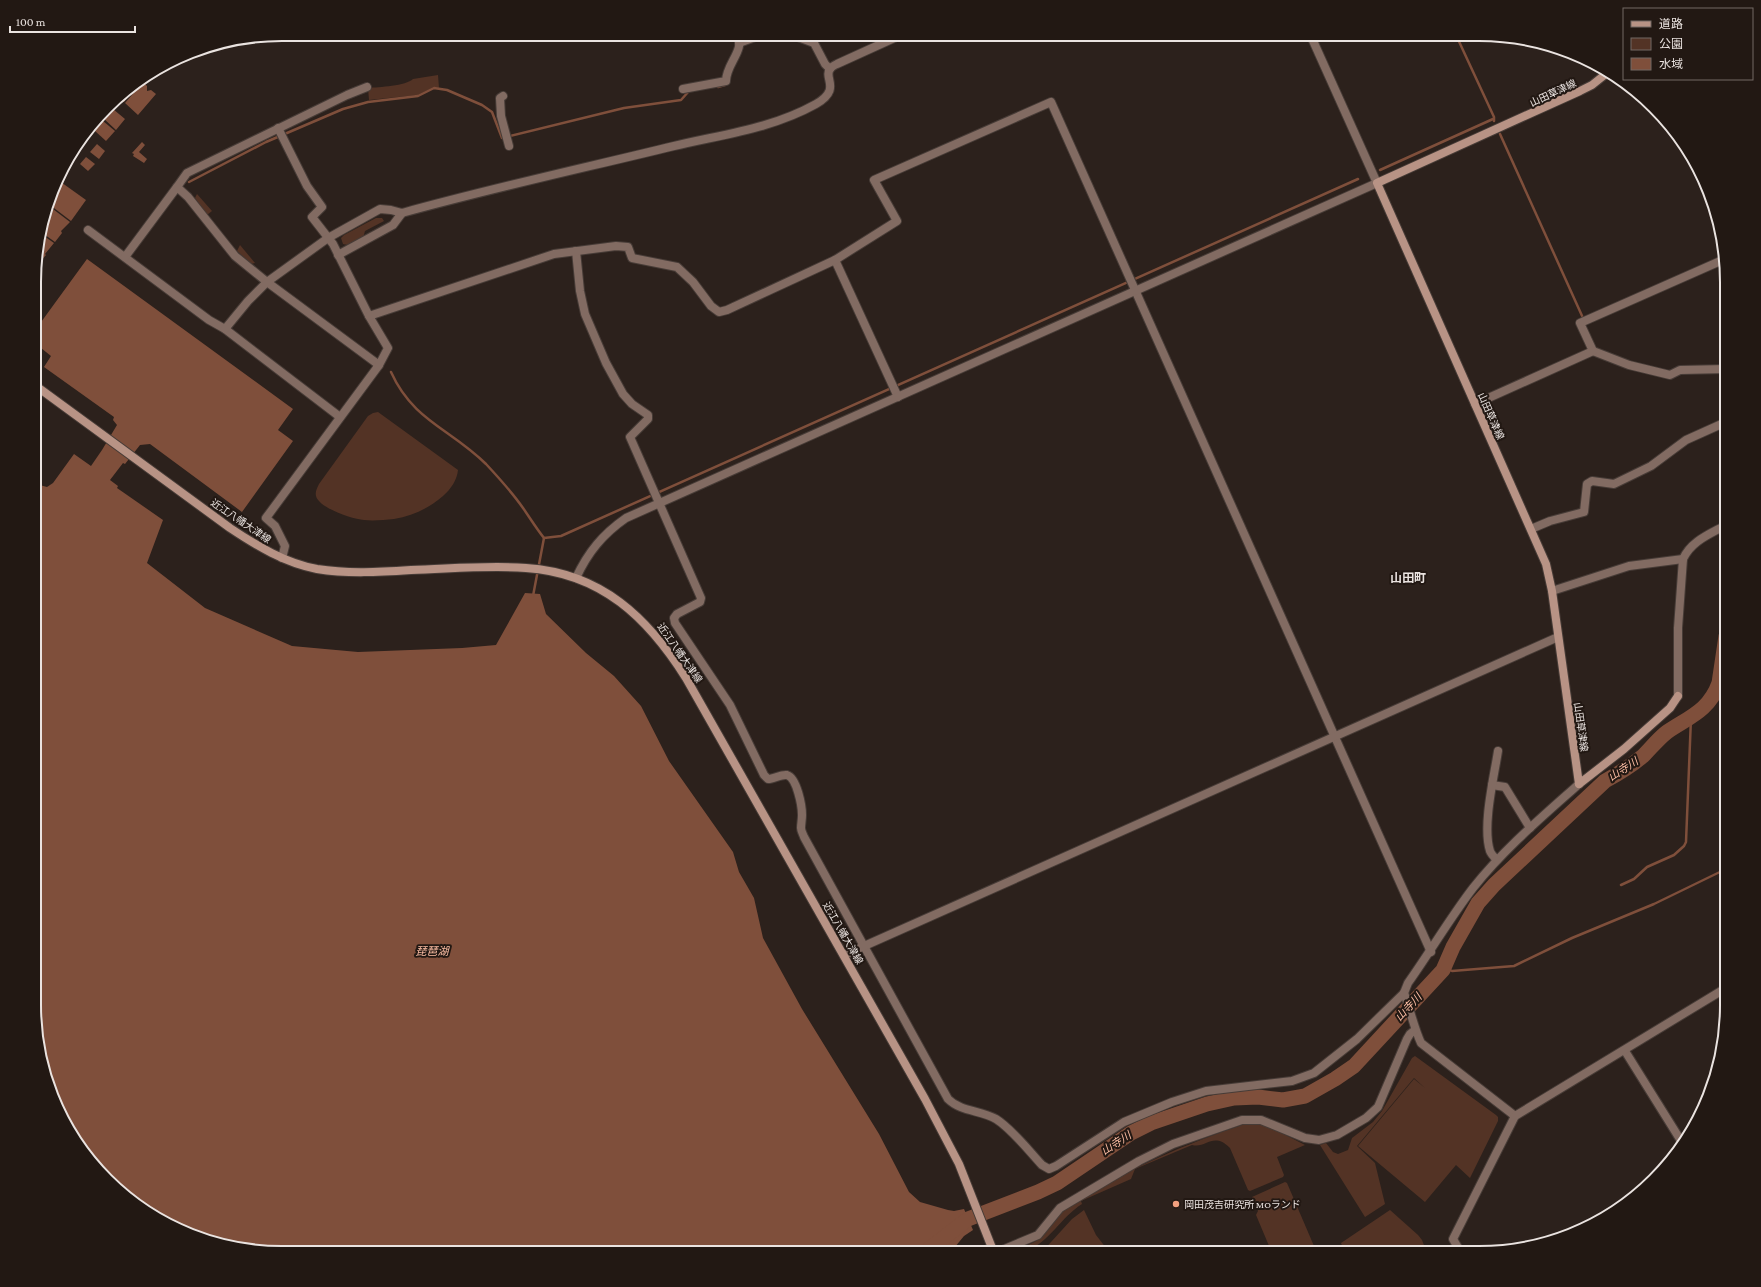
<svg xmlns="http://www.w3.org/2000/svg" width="1761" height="1287" font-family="'Crimson Pro','Noto Sans JP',serif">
<rect width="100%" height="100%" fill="#2c211c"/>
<g fill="#533325">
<path d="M 438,75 L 439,88 L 434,87 L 418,95 L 369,100 L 368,88 C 379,87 406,86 413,79 Z"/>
<path d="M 197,194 L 212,211 L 207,215 L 195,198 Z"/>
<path d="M 376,218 L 382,218 L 384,221 L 365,231 L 363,238 C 357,241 350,247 343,244 L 341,238 L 344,235 Z"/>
<path d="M 240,245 L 255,263 L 251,264 L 237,251 Z"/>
<path d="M 378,412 L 458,470 C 457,480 451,489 443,496 C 429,508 413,516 394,519 C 384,520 373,521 364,520 C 352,519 319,508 316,496 C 315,492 317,488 319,484 L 368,416 L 373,413 Z"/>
<path d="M 1415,1056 L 1496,1115 L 1498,1117 L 1498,1121 L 1470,1178 L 1456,1165 L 1425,1202 L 1358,1146 L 1414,1079 L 1425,1088 L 1414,1078 L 1357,1146 L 1375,1163 L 1385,1204 L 1365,1217 L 1320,1145 L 1326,1143 L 1333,1152 L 1338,1154 L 1348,1150 L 1352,1138 L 1373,1122 L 1382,1111 L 1412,1058 Z"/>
<path d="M 1245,1124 L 1266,1125 L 1305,1145 L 1277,1157 L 1284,1175 L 1283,1177 L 1250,1191 L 1248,1190 L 1230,1148 C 1213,1131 1206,1149 1192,1145 L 1135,1169 L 1131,1179 L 1081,1201 L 1082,1204 C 1061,1217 1050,1242 1026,1251 L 1025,1246 C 1048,1238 1047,1228 1062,1212 C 1067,1208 1074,1204 1080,1200 C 1133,1166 1186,1144 1245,1124 Z"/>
<path d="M 1285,1182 L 1287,1183 L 1317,1253 L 1272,1253 L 1256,1215 L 1258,1211 L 1252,1197 Z"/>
<path d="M 1084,1210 L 1096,1235 L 1110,1253 L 1041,1253 L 1072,1219 Z"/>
<path d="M 1390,1210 L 1418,1235 L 1422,1240 L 1427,1253 L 1345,1253 L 1341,1243 Z"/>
</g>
<g fill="#7f4f3b">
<path d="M 142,81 L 124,102 L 117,97 L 118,96 Z"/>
<path d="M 143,82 L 147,86 L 147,91 L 151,90 L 156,94 L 138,115 L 125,103 Z"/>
<path d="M 110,107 L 112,110 L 113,109 L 125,119 L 116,130 L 102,117 Z"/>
<path d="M 103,121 L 115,131 L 106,141 L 95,131 Z"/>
<path d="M 142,142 L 145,145 L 139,152 L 147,159 L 144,163 L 133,156 L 134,154 L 132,153 Z"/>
<path d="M 97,144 L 105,151 L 99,159 L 90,152 Z"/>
<path d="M 86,157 L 95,164 L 88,171 L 80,164 Z"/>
<path d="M 58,180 L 86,200 L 71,221 L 50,205 Z"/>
<path d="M 49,206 L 70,222 L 61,231 L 62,233 L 55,242 L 41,232 Z"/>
<path d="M 41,234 L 54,243 L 45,254 L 46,255 L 39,263 L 36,261 L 36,250 Z"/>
<path d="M 87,259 L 293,409 L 278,430 L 293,441 L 242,512 L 150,444 L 140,445 L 125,464 L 123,463 L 110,480 L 118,486 L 117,488 L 163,520 L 147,563 L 205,608 L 292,646 L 358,652 L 462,648 L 496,645 L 525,593 L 540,594 L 546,614 L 586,653 L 614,676 L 641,706 L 669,761 L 733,852 L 739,872 L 754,898 L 763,938 L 802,1009 L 879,1134 L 909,1192 L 920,1202 L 948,1210 L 954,1211 L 964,1209 L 973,1230 L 964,1236 L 950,1253 L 266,1252 L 187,1234 L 131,1202 L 67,1129 L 36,1037 L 36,484 L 47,487 L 53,483 L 74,454 L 91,466 L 102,450 L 117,425 L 113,420 L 114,417 L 44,367 L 51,356 L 36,344 L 36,329 Z"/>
</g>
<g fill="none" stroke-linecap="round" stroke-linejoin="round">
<g stroke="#7f4f3b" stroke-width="2.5">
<path d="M 1456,35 L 1494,117 L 1494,121"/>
<path d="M 718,87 L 725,85 L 726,82"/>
<path d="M 1500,134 L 1583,318"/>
<path d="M 1380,170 L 1493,119"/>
<path d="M 189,182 L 266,142 L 343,109 L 368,102 L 418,96 L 434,88 L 447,90 L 482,105 L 492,112 L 502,138 L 624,108 L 681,100 L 689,91"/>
<path d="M 391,372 C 413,421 451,429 486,464 C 499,478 512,492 523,508 C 530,518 536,528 544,538"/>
<path d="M 544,538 L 561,536 L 1358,179"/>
<path d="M 533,596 L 544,538"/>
<path d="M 1621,885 L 1634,879 L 1647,867 L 1674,855 L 1684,846 L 1686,842 L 1691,718"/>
<path d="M 1444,967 L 1452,971 L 1514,966 L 1572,938 L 1654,904 L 1726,869"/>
</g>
<path stroke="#7f4f3b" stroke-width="15" d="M 924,1253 L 968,1219 L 1038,1192 L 1057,1183 L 1131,1133 L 1151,1123 L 1207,1104 L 1234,1098 L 1258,1097 L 1283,1100 L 1305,1096 L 1335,1079 L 1354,1066 L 1443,970 L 1453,947 L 1478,903 L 1494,885 L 1605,781 C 1618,774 1631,766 1643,756 C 1651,748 1658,739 1667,732 C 1689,717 1709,711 1719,683 L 1726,636"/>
<defs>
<g id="minor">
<path d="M 782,34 L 798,37 L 814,43 L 825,64 L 830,69"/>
<path d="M 739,43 L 763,34"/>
<path d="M 367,87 L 347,95 L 187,173 L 177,187 L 188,197 L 235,256 L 267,282 L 379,365"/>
<path d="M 683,89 L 726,81 C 726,64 745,51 738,34"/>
<path d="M 503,96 L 500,98 L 501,116 L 509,146"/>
<path d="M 278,128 L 307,186 L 322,207 L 312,217 L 333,244 L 369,316 L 388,348 L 379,365 L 266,518 L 275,526 L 285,546 L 282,558"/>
<path d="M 88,230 L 209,320 L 225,329 L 340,417"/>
<path d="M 576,251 L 580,291 L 585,314 L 606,363 L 623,394 L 632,404 L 648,415 L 648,419 L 630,437 L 701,598 L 700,602 L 677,614 L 674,618 L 675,623 L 730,705 L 764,775 L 768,779 C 774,779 781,774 787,775 C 797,778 802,806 802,815 C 802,820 801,824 801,828 C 801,831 803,834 804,837 L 948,1099 C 961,1112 981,1110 996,1119 C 1012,1129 1029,1151 1042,1165 L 1049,1169 L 1056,1166 L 1124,1122 L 1172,1102 L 1206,1091 L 1292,1081 L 1314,1073 L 1357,1039 L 1404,993 L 1408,983 C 1430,952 1450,918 1473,888 C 1504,849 1542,817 1579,784"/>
<path d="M 338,255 L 393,225 L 402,213"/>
<path d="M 125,257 L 177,187"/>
<path d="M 1725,259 L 1580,323 L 1593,351 L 1629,365 L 1670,375 L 1680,370 L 1726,369"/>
<path d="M 835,260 L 898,397"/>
<path d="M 369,316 L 554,254 L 616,246 L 628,247 L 632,258 L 677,267 L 693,282 L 711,306 L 719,312 L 727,310 L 835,260 L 897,221 L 874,180 L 1051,102 L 1431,952"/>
<path d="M 225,329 L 248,301 L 267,282 L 328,238 L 380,209 L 391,210 L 402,213 C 492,188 584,168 674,146 C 724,134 771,129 816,104 C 842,89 823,78 830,69 C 831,67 835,65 837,64 L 903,34"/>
<path d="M 1475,404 L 1593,351"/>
<path d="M 1531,529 L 1550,521 L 1584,512 L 1587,484 L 1592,481 L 1614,484 L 1651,466 L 1686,440 L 1726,422"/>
<path d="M 1552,591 L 1629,566 L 1683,559"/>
<path d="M 1492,785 L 1505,787 L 1530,828"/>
<path d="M 1497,860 C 1495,858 1491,854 1490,851 C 1482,826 1494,777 1498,751"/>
<path d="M 1404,993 C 1410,1009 1414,1028 1421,1043 L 1515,1116"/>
<path d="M 1625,1051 L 1683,1144"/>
<path d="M 995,1253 L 1038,1235 L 1060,1208 L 1139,1161 L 1173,1144 L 1242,1120 L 1261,1120 L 1305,1138 L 1319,1140 L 1337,1135 L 1366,1118 L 1378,1107 L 1407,1039 L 1410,1034 L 1415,1030"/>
<path d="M 1461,1253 L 1453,1239 L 1515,1116 L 1726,988"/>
</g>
<g id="tertiary">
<path d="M 576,578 C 588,552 603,534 626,518 L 1377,183 L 1310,34"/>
<path d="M 1678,696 L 1678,628 L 1683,559 C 1691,541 1710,534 1726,525"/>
<path d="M 844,955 L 1558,637"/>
</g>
<g id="secondary">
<path d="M 36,386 L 230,528 C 257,546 285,563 317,569 C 348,574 380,572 411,570 C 449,569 488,565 526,568 C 602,573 648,618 686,678 L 925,1099 L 959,1164 L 994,1253"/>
<path d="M 1579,784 L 1552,591 L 1546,564 L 1377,183 L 1580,91 L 1592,85 L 1607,73"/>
<path d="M 1579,784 L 1624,749 L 1670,708 L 1678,696"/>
</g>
</defs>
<use href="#minor" stroke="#473c37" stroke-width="10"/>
<use href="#tertiary" stroke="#473c37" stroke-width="10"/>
<use href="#secondary" stroke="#473c37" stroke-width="10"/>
<use href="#minor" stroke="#826b62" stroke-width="8"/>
<use href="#tertiary" stroke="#826b62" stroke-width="8"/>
<use href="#secondary" stroke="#b89385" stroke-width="8"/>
</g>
<circle fill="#f2a07f" stroke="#221813" stroke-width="1.5" cx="1176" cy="1204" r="4"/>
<g text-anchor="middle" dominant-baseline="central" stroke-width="4" stroke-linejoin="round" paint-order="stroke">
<g font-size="10" fill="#eae3e0" stroke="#221813">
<text transform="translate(1553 93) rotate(-25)">山田草津線</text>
<text transform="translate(1491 416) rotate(66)">山田草津線</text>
<text transform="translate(241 521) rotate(34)">近江八幡大津線</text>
<text transform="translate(680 653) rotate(55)">近江八幡大津線</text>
<text transform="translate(1581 727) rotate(82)">山田草津線</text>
<text transform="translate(843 933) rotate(60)">近江八幡大津線</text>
</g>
<g font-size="10" fill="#eae3e0" stroke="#221813" text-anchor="start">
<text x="1184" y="1204">岡田茂吉研究所 MOランド</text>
</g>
<g font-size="11" font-style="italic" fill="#febfa5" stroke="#221813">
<text transform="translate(1623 769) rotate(-33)">山寺川</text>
<text x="432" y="951">琵琶湖</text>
<text transform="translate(1408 1007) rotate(-47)">山寺川</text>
<text transform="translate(1116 1143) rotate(-33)">山寺川</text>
</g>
<g font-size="12" font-weight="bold" fill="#eae3e0" stroke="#221813">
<text x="1408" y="578">山田町</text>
</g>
</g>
<path d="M0 0H1761V1287H0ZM282 41H1479A241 241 0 0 1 1720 282V1005A241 241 0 0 1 1479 1246H282A241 241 0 0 1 41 1005V282A241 241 0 0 1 282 41Z" fill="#221813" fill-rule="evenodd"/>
<path fill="none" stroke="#eae3e0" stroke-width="2" d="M282 41H1479A241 241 0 0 1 1720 282V1005A241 241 0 0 1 1479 1246H282A241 241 0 0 1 41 1005V282A241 241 0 0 1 282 41Z"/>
<rect x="1623" y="8" width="130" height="72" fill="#221813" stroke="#726965"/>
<rect x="1631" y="21" width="20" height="6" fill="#b89385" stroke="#726965"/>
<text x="1659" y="28" font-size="12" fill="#eae3e0">道路</text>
<rect x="1631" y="38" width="20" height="12" fill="#533325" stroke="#726965"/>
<text x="1659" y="48" font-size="12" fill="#eae3e0">公園</text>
<rect x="1631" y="58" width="20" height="12" fill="#7f4f3b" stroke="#726965"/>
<text x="1659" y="68" font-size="12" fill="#eae3e0">水域</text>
<path d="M10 26v6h125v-6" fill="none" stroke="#eae3e0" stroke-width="2"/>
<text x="16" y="26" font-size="12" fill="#eae3e0" stroke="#221813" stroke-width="3" paint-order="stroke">100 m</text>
</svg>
